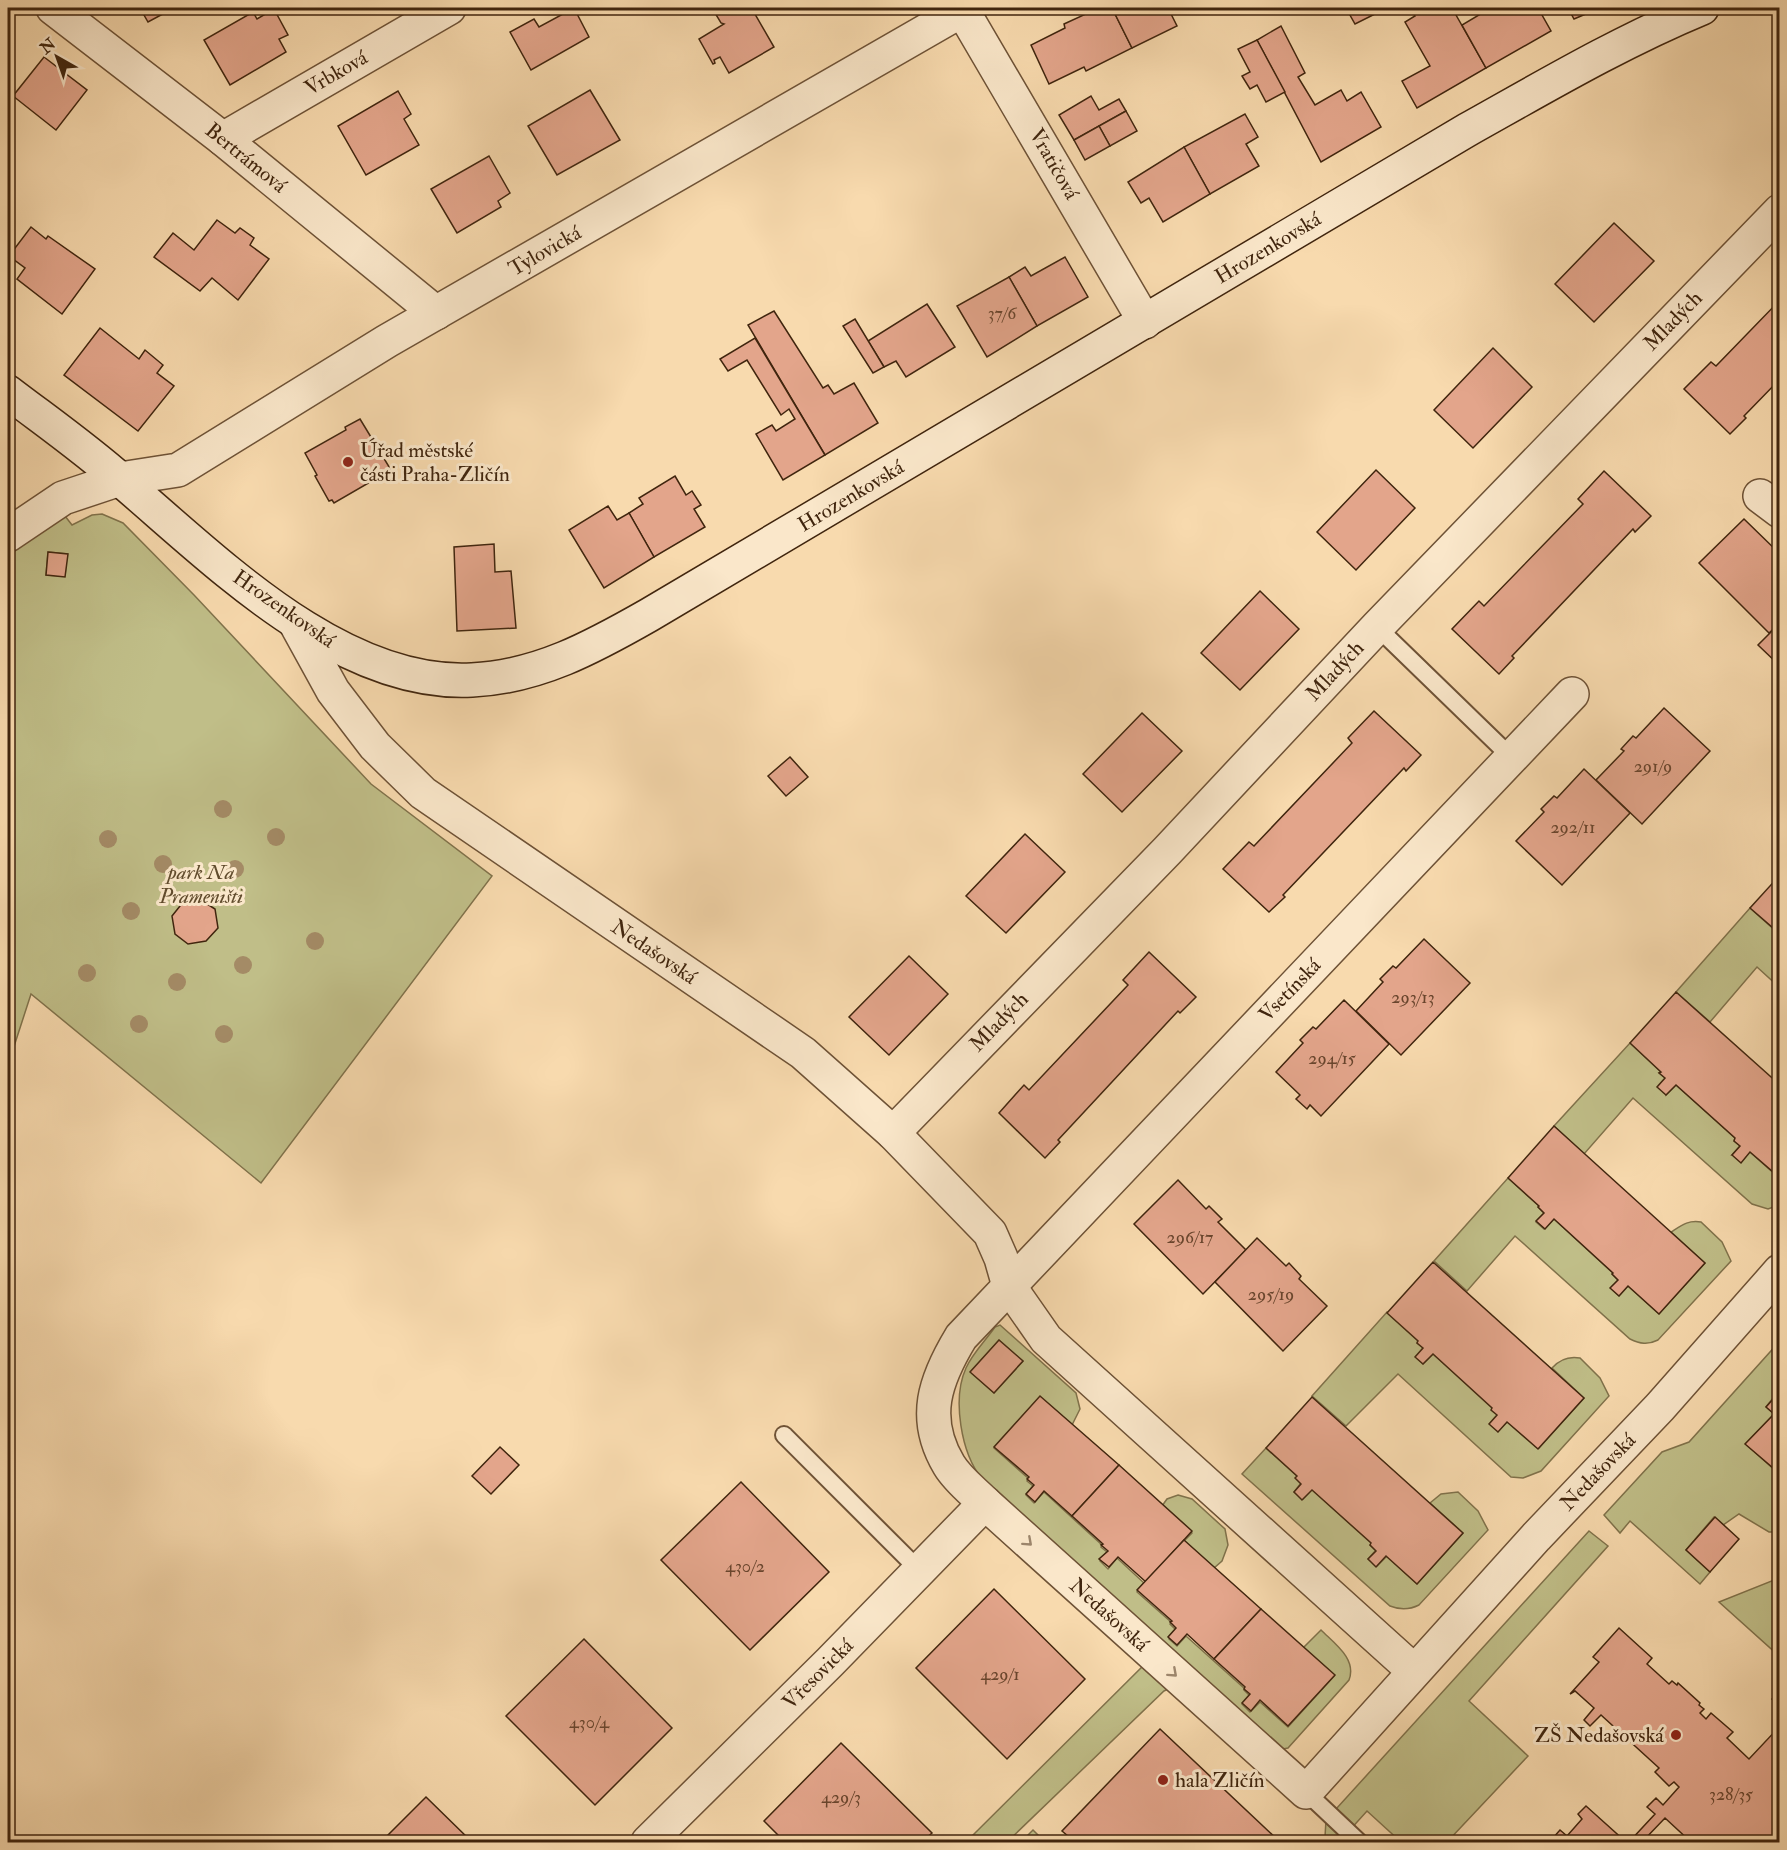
<svg xmlns="http://www.w3.org/2000/svg" width="1787" height="1850" font-family="'IM FELL Double Pica',serif">
<rect width="100%" height="100%" fill="#f8daae"/>
<filter id="stains"><feTurbulence type="fractalNoise" baseFrequency=".00333" numOctaves="4"/><feColorMatrix values="0 0 0 0 .2 0 0 0 0 .09 0 0 0 0 .02 0 0 0 .5 -.17"/></filter>
<radialGradient id="worn" r=".72"><stop offset=".6" stop-color="#630" stop-opacity="0"/><stop offset="1" stop-color="#630" stop-opacity=".3"/></radialGradient>
<g fill="#c0be88" stroke="#80724b" stroke-width="1.5" fill-rule="evenodd">
<path d="M 102,514 L 123,523 L 194,595 L 371,784 L 492,876 L 261,1183 L 31,994 L 8,1065 L 8,550 L 65,516 L 72,525 L 92,515 ZM 48,552 L 67,554 L 65,576 L 46,575 Z"/>
<path d="M 1750,908 L 1779,934 L 1779,987 L 1757,967 L 1710,1022 L 1676,992 Z"/>
<path d="M 1630,1043 L 1661,1072 L 1659,1073 L 1665,1078 L 1666,1095 L 1676,1085 L 1735,1138 L 1734,1141 L 1740,1146 L 1732,1155 L 1750,1152 L 1779,1178 L 1779,1205 L 1768,1209 L 1752,1204 L 1633,1098 L 1584,1154 L 1554,1126 Z"/>
<path d="M 1508,1178 L 1539,1206 L 1538,1207 L 1544,1213 L 1536,1222 L 1544,1229 L 1554,1219 L 1613,1273 L 1612,1274 L 1618,1280 L 1611,1288 L 1619,1296 L 1628,1286 L 1659,1314 L 1705,1263 L 1671,1232 C 1682,1225 1688,1220 1701,1222 L 1722,1242 L 1731,1261 L 1658,1340 C 1648,1345 1640,1344 1630,1339 L 1515,1236 L 1467,1291 L 1434,1261 Z"/>
<path d="M 1387,1312 L 1418,1340 L 1417,1343 L 1423,1348 L 1416,1357 L 1423,1364 L 1433,1354 L 1493,1407 L 1497,1415 L 1498,1431 L 1508,1421 L 1539,1448 L 1584,1398 L 1552,1368 C 1560,1359 1569,1356 1580,1358 L 1600,1378 L 1609,1396 L 1541,1471 L 1523,1478 L 1511,1477 L 1398,1374 L 1346,1426 L 1312,1396 Z"/>
<path d="M 1000,1325 L 1076,1393 L 1080,1409 L 1072,1425 L 1040,1397 L 994,1448 L 1029,1479 L 1027,1481 L 1033,1486 L 1026,1495 L 1034,1503 L 1044,1492 L 1102,1545 L 1101,1547 L 1107,1552 L 1100,1561 L 1108,1569 L 1117,1558 L 1144,1583 L 1137,1592 L 1171,1622 L 1170,1624 L 1176,1630 L 1169,1639 L 1177,1646 L 1186,1636 L 1245,1689 L 1244,1690 L 1250,1696 L 1242,1704 L 1250,1712 L 1260,1702 L 1288,1727 L 1334,1676 L 1303,1648 L 1321,1630 C 1335,1644 1357,1659 1349,1680 L 1288,1748 L 1283,1749 L 982,1479 C 961,1453 952,1399 966,1368 C 972,1354 986,1340 995,1327 ZM 999,1340 L 1023,1361 L 994,1393 L 971,1372 Z"/>
<path d="M 1779,1342 L 1779,1402 L 1773,1398 L 1766,1407 L 1774,1414 L 1746,1444 L 1779,1474 L 1779,1532 L 1769,1532 L 1739,1514 L 1723,1525 L 1714,1517 L 1686,1550 L 1710,1572 L 1700,1584 L 1630,1521 L 1620,1533 L 1604,1515 L 1662,1452 L 1689,1442 Z"/>
<path d="M 1266,1448 L 1297,1476 L 1301,1483 L 1294,1492 L 1303,1499 L 1312,1489 L 1372,1543 L 1370,1545 L 1376,1550 L 1368,1559 L 1377,1566 L 1387,1556 L 1417,1584 L 1463,1533 L 1430,1503 L 1441,1494 L 1458,1492 L 1478,1511 L 1488,1530 L 1419,1605 C 1409,1610 1400,1610 1390,1606 L 1242,1474 Z"/>
<path d="M 1178,1495 L 1192,1499 L 1225,1529 L 1228,1545 L 1222,1561 L 1214,1568 L 1184,1541 L 1192,1533 L 1162,1506 L 1167,1499 Z"/>
<path d="M 1589,1531 L 1608,1546 L 1469,1701 L 1528,1756 L 1447,1842 L 1401,1842 L 1367,1811 L 1339,1842 L 1330,1842 L 1325,1837 L 1326,1820 Z"/>
<path d="M 1779,1578 L 1780,1654 L 1778,1655 L 1719,1602 Z"/>
<path d="M 1150,1659 L 1183,1682 L 1164,1691 L 1007,1842 L 966,1842 Z"/>
<path d="M 1033,1830 L 1045,1842 L 1021,1842 Z"/>
</g>
<g fill="#e3a58b" stroke="#40250e" stroke-width="1.5">
<path d="M 140,8 L 174,8 L 148,22 Z"/>
<path d="M 574,8 L 589,37 L 531,70 L 510,32 L 534,19 L 539,27 Z"/>
<path d="M 712,8 L 755,8 L 752,9 L 774,47 L 729,73 L 720,57 L 714,60 L 715,63 L 713,64 L 699,39 L 724,24 L 721,23 Z"/>
<path d="M 1083,8 L 1093,8 L 1094,10 L 1099,8 L 1112,8 L 1132,48 L 1086,71 L 1084,67 L 1049,84 L 1031,45 L 1065,28 L 1064,24 L 1086,14 Z"/>
<path d="M 1112,8 L 1168,8 L 1177,26 L 1132,48 Z"/>
<path d="M 1346,8 L 1387,8 L 1355,24 Z"/>
<path d="M 1410,8 L 1452,8 L 1486,68 L 1417,108 L 1402,81 L 1430,66 L 1405,22 L 1415,16 Z"/>
<path d="M 1482,8 L 1538,8 L 1551,31 L 1486,68 L 1462,25 L 1484,12 Z"/>
<path d="M 1568,8 L 1600,8 L 1574,19 Z"/>
<path d="M 274,9 L 288,35 L 279,39 L 286,52 L 230,85 L 204,40 L 253,12 L 257,19 Z"/>
<path d="M 1281,26 L 1305,73 L 1298,77 L 1315,105 L 1341,90 L 1347,101 L 1361,92 L 1381,127 L 1321,162 L 1257,40 Z"/>
<path d="M 1257,40 L 1285,92 L 1266,102 L 1257,85 L 1250,89 L 1242,76 L 1250,72 L 1238,49 Z"/>
<path d="M 44,57 L 87,90 L 56,130 L 13,96 Z"/>
<path d="M 590,90 L 620,140 L 557,175 L 528,126 Z"/>
<path d="M 398,91 L 411,114 L 404,119 L 419,145 L 366,175 L 338,126 Z"/>
<path d="M 1091,96 L 1099,110 L 1119,99 L 1126,111 L 1074,140 L 1059,115 Z"/>
<path d="M 1126,111 L 1137,131 L 1110,146 L 1099,126 Z"/>
<path d="M 1245,114 L 1258,137 L 1246,144 L 1259,166 L 1210,194 L 1184,147 Z"/>
<path d="M 1099,126 L 1110,146 L 1085,160 L 1074,140 Z"/>
<path d="M 1184,147 L 1210,194 L 1163,222 L 1149,198 L 1141,203 L 1128,182 Z"/>
<path d="M 489,156 L 510,193 L 498,201 L 501,207 L 457,233 L 431,189 Z"/>
<path d="M 217,220 L 235,233 L 240,228 L 254,238 L 250,245 L 269,259 L 238,300 L 212,278 L 200,291 L 154,257 L 173,233 L 194,250 Z"/>
<path d="M 1614,223 L 1654,261 L 1594,322 L 1555,284 Z"/>
<path d="M 31,227 L 46,239 L 48,236 L 95,269 L 62,314 L 17,279 L 25,268 L 9,256 Z"/>
<path d="M 1065,257 L 1088,297 L 1037,326 L 1009,277 L 1025,267 L 1031,276 Z"/>
<path d="M 1009,277 L 1037,326 L 987,357 L 957,306 Z"/>
<path d="M 1780,300 L 1780,379 L 1744,416 L 1746,418 L 1730,434 L 1684,389 L 1711,362 L 1716,366 Z"/>
<path d="M 927,304 L 955,347 L 906,377 L 896,361 L 884,367 L 868,341 Z"/>
<path d="M 774,311 L 823,388 L 828,385 L 834,394 L 854,383 L 878,423 L 825,455 L 748,325 Z"/>
<path d="M 855,319 L 884,367 L 873,373 L 843,326 Z"/>
<path d="M 100,328 L 139,359 L 145,350 L 163,365 L 157,373 L 174,386 L 138,431 L 64,375 Z"/>
<path d="M 755,338 L 825,455 L 783,480 L 756,434 L 772,425 L 776,431 L 795,419 L 789,409 L 781,415 L 747,360 L 728,371 L 720,359 Z"/>
<path d="M 1493,348 L 1532,387 L 1473,448 L 1434,410 Z"/>
<path d="M 360,419 L 391,470 L 334,503 L 332,500 L 329,501 L 315,476 L 317,475 L 305,453 L 346,430 L 345,427 Z"/>
<path d="M 1376,470 L 1415,508 L 1356,570 L 1317,532 Z"/>
<path d="M 1604,471 L 1651,516 L 1635,532 L 1633,529 L 1512,656 L 1514,658 L 1499,674 L 1452,629 L 1479,601 L 1484,606 L 1583,504 L 1578,499 Z"/>
<path d="M 675,476 L 686,495 L 692,491 L 701,505 L 694,509 L 705,527 L 654,557 L 629,513 L 643,504 L 639,498 Z"/>
<path d="M 608,506 L 617,520 L 629,513 L 654,557 L 604,588 L 569,530 Z"/>
<path d="M 1744,519 L 1780,554 L 1780,623 L 1769,633 L 1699,563 Z"/>
<path d="M 494,544 L 495,572 L 511,571 L 516,628 L 457,631 L 454,547 Z"/>
<path d="M 48,552 L 68,554 L 65,577 L 46,575 Z"/>
<path d="M 1260,591 L 1299,629 L 1240,690 L 1201,653 Z"/>
<path d="M 1780,623 L 1780,666 L 1758,645 Z"/>
<path d="M 1664,708 L 1710,751 L 1642,824 L 1596,780 L 1624,751 L 1621,749 L 1633,736 L 1636,738 Z"/>
<path d="M 1374,711 L 1421,755 L 1406,771 L 1404,768 L 1283,895 L 1285,897 L 1269,912 L 1223,869 L 1249,842 L 1254,846 L 1352,743 L 1348,738 Z"/>
<path d="M 1142,713 L 1182,751 L 1122,812 L 1083,774 Z"/>
<path d="M 790,757 L 808,777 L 786,796 L 768,776 Z"/>
<path d="M 1584,769 L 1630,813 L 1562,885 L 1516,841 L 1544,812 L 1541,809 L 1554,796 L 1557,798 Z"/>
<path d="M 1025,834 L 1065,872 L 1006,933 L 966,896 Z"/>
<path d="M 1780,875 L 1780,934 L 1750,908 Z"/>
<path d="M 201,900 L 215,909 L 218,928 L 206,941 L 188,944 L 175,934 L 172,916 L 184,901 Z"/>
<path d="M 1424,939 L 1470,983 L 1401,1055 L 1356,1011 L 1383,982 L 1380,979 L 1393,966 L 1396,968 Z"/>
<path d="M 1149,952 L 1196,997 L 1180,1013 L 1178,1011 L 1058,1140 L 1060,1142 L 1045,1158 L 999,1113 L 1024,1085 L 1029,1090 L 1128,985 L 1123,980 Z"/>
<path d="M 909,956 L 948,994 L 889,1055 L 849,1017 Z"/>
<path d="M 1676,992 L 1780,1085 L 1780,1178 L 1750,1152 L 1741,1163 L 1732,1155 L 1740,1146 L 1734,1141 L 1735,1138 L 1676,1085 L 1666,1095 L 1657,1087 L 1665,1078 L 1659,1073 L 1661,1072 L 1630,1043 Z"/>
<path d="M 1344,1000 L 1389,1044 L 1321,1116 L 1310,1105 L 1307,1109 L 1296,1099 L 1300,1095 L 1276,1072 L 1303,1043 L 1300,1040 L 1313,1027 L 1316,1029 Z"/>
<path d="M 1554,1126 L 1705,1263 L 1659,1314 L 1628,1286 L 1619,1296 L 1610,1288 L 1618,1280 L 1612,1274 L 1613,1273 L 1554,1219 L 1545,1229 L 1536,1221 L 1544,1213 L 1538,1207 L 1539,1206 L 1508,1178 Z"/>
<path d="M 1178,1180 L 1206,1209 L 1209,1206 L 1222,1219 L 1218,1222 L 1246,1250 L 1203,1294 L 1134,1224 Z"/>
<path d="M 1257,1238 L 1286,1266 L 1289,1263 L 1301,1276 L 1299,1279 L 1327,1306 L 1283,1351 L 1215,1282 Z"/>
<path d="M 1433,1262 L 1584,1398 L 1538,1449 L 1507,1422 L 1498,1432 L 1489,1424 L 1497,1415 L 1491,1410 L 1492,1408 L 1433,1354 L 1423,1364 L 1415,1357 L 1423,1348 L 1417,1343 L 1418,1341 L 1387,1313 Z"/>
<path d="M 999,1340 L 1023,1361 L 994,1393 L 970,1372 Z"/>
<path d="M 1040,1396 L 1119,1465 L 1072,1516 L 1044,1491 L 1035,1502 L 1026,1494 L 1034,1485 L 1027,1479 L 1029,1477 L 994,1447 Z"/>
<path d="M 1312,1397 L 1463,1533 L 1417,1584 L 1386,1556 L 1376,1567 L 1368,1559 L 1376,1551 L 1370,1545 L 1371,1543 L 1312,1490 L 1302,1500 L 1294,1492 L 1301,1484 L 1295,1478 L 1297,1476 L 1266,1448 Z"/>
<path d="M 1774,1398 L 1780,1402 L 1780,1474 L 1745,1444 L 1774,1414 L 1766,1407 Z"/>
<path d="M 500,1447 L 519,1465 L 491,1494 L 472,1476 Z"/>
<path d="M 1119,1465 L 1192,1531 L 1146,1582 L 1118,1557 L 1109,1567 L 1099,1559 L 1108,1551 L 1101,1545 L 1103,1544 L 1072,1516 Z"/>
<path d="M 741,1482 L 829,1572 L 750,1650 L 661,1560 Z"/>
<path d="M 1715,1517 L 1739,1539 L 1710,1572 L 1686,1550 Z"/>
<path d="M 1184,1540 L 1261,1609 L 1214,1659 L 1187,1634 L 1177,1645 L 1168,1637 L 1176,1628 L 1170,1622 L 1172,1621 L 1137,1590 Z"/>
<path d="M 994,1589 L 1085,1679 L 1007,1759 L 916,1668 Z"/>
<path d="M 1261,1609 L 1335,1675 L 1288,1726 L 1260,1700 L 1251,1711 L 1242,1703 L 1250,1694 L 1244,1689 L 1245,1687 L 1214,1659 Z"/>
<path d="M 1619,1628 L 1652,1658 L 1647,1664 L 1669,1684 L 1672,1681 L 1677,1685 L 1678,1683 L 1700,1703 L 1699,1705 L 1704,1709 L 1700,1713 L 1706,1719 L 1711,1713 L 1733,1732 L 1727,1738 L 1749,1759 L 1780,1726 L 1780,1842 L 1691,1842 L 1665,1818 L 1642,1842 L 1629,1842 L 1655,1814 L 1647,1807 L 1656,1798 L 1663,1805 L 1679,1787 L 1674,1782 L 1669,1786 L 1655,1772 L 1659,1768 L 1601,1715 L 1590,1726 L 1584,1720 L 1594,1708 L 1575,1691 L 1570,1694 L 1599,1662 L 1593,1657 Z"/>
<path d="M 584,1639 L 672,1728 L 595,1805 L 506,1716 Z"/>
<path d="M 1780,1691 L 1780,1708 L 1772,1699 Z"/>
<path d="M 1160,1729 L 1280,1842 L 1075,1842 L 1062,1831 Z"/>
<path d="M 841,1743 L 932,1833 L 922,1842 L 785,1842 L 764,1821 Z"/>
<path d="M 426,1797 L 472,1842 L 381,1842 Z"/>
<path d="M 1586,1806 L 1626,1842 L 1558,1842 L 1553,1838 L 1560,1830 L 1567,1836 L 1582,1819 L 1578,1814 Z"/>
</g>
<g fill="none" stroke-linecap="round" stroke-linejoin="round">
<defs>
<g id="lane">
<path d="M 1377,627 L 1512,758"/>
<path d="M 784,1435 L 919,1570"/>
<path d="M 1306,1792 L 1359,1842"/>
</g>
<g id="street">
<path d="M 53,8 L 223,139 L 436,313"/>
<path d="M 961,8 L 1145,322"/>
<path d="M 223,139 L 449,8"/>
<path d="M 1760,496 L 1780,511"/>
<path d="M 8,535 L 63,498 L 120,479 L 178,470 L 387,341 L 966,8"/>
<path d="M 295,622 L 333,691 L 375,746 L 423,793 L 803,1053 L 893,1133 L 990,1233 L 1001,1258 L 1009,1286 L 1046,1339 L 1414,1671"/>
<path d="M 1572,694 L 961,1337 C 935,1380 921,1418 949,1465 C 958,1480 973,1491 985,1503 L 1306,1792 L 1536,1537 L 1660,1407 L 1780,1271"/>
<path d="M 893,1133 L 1167,851 L 1377,627 L 1780,211"/>
<path d="M 648,1842 L 830,1662 L 985,1503"/>
</g>
<path id="secondary" d="M 8,392 C 46,421 86,449 122,481 C 216,561 340,687 472,680 C 538,677 593,647 649,615 L 1467,130 C 1544,87 1620,42 1702,8"/>
</defs>
<use href="#lane" stroke="#6e5236" stroke-width="20"/>
<use href="#street" stroke="#6e5236" stroke-width="36"/>
<use href="#secondary" stroke="#40250e" stroke-width="36"/>
<use href="#lane" stroke="#fae7ca" stroke-width="16"/>
<use href="#street" stroke="#fae7ca" stroke-width="33"/>
<use href="#secondary" stroke="#fae7ca" stroke-width="33"/>
</g>
<g fill="#a48b66">
<circle cx="223" cy="809" r="9"/>
<circle cx="276" cy="837" r="9"/>
<circle cx="108" cy="839" r="9"/>
<circle cx="163" cy="864" r="9"/>
<circle cx="235" cy="869" r="9"/>
<circle cx="131" cy="911" r="9"/>
<circle cx="315" cy="941" r="9"/>
<circle cx="243" cy="965" r="9"/>
<circle cx="87" cy="973" r="9"/>
<circle cx="177" cy="982" r="9"/>
<circle cx="139" cy="1024" r="9"/>
<circle cx="224" cy="1034" r="9"/>
</g>
<defs><path id="oneway-chevron" d="M-2-3.5L2.5 0L-2 3.5" fill="none" stroke-width="1.6" stroke-linecap="round" stroke-linejoin="round" transform="scale(1.5)"/></defs>
<g stroke="#9d866c">
<use href="#oneway-chevron" transform="translate(1028 1542) rotate(42)"/>
<use href="#oneway-chevron" transform="translate(1173 1673) rotate(42)"/>
</g>
<g fill="#8f2418" stroke="#fae7ca" stroke-width="2">
<circle cx="348" cy="462" r="6"/>
<circle cx="1676" cy="1735" r="6"/>
<circle cx="1163" cy="1780" r="6"/>
</g>
<g text-anchor="middle" dominant-baseline="central" stroke-width="6" stroke-linejoin="round" paint-order="stroke">
<g font-size="18" fill="#69452d">
<text x="1002" y="313">37/6</text>
<text x="1653" y="766">291/9</text>
<text x="1573" y="827">292/11</text>
<text x="1413" y="997">293/13</text>
<text x="1332" y="1058">294/15</text>
<text x="1190" y="1237">296/17</text>
<text x="1271" y="1294">295/19</text>
<text x="745" y="1566">430/2</text>
<text x="1000" y="1674">429/1</text>
<text x="589" y="1722">430/4</text>
<text x="1731" y="1794">328/35</text>
<text x="841" y="1797">429/3</text>
</g>
<g font-size="21" fill="#40250e" stroke="#fae7ca">
<text transform="translate(336 73) rotate(-30)">Vrbková</text>
<text transform="translate(246 158) rotate(39)">Bertrámová</text>
<text transform="translate(1054 164) rotate(60)">Vratičová</text>
<text transform="translate(1268 248) rotate(-31)">Hrozenkovská</text>
<text transform="translate(545 251) rotate(-30)">Tylovická</text>
<text transform="translate(1673 321) rotate(-46)">Mladých</text>
<text transform="translate(851 496) rotate(-31)">Hrozenkovská</text>
<text transform="translate(284 609) rotate(35)">Hrozenkovská</text>
<text transform="translate(1335 671) rotate(-47)">Mladých</text>
<text transform="translate(654 952) rotate(34)">Nedašovská</text>
<text transform="translate(1290 990) rotate(-46)">Vsetínská</text>
<text transform="translate(999 1022) rotate(-46)">Mladých</text>
<text transform="translate(1598 1472) rotate(-46)">Nedašovská</text>
<text transform="translate(1109 1615) rotate(42)">Nedašovská</text>
<text transform="translate(818 1674) rotate(-45)">Vřesovická</text>
</g>
<g font-size="21" fill="#40250e" stroke="#fae7ca" text-anchor="start">
<text x="360" y="450">Úřad městské<tspan x="360" dy="24">části Praha-Zličín</tspan></text>
<text x="1664" y="1735" text-anchor="end">ZŠ Nedašovská</text>
<text x="1175" y="1780">hala Zličín</text>
</g>
<g font-size="21" font-style="italic" fill="#604b2c" stroke="#fae7ca">
<text x="201" y="872">park Na<tspan x="201" dy="24">Prameništi</tspan></text>
</g>
</g>
<rect width="1787" height="1850" fill="none" stroke="#f8daae" stroke-width="30"/>
<rect x="9" y="9" width="1769" height="1832" fill="none" stroke="#40250e" stroke-width="3"/>
<rect x="15" y="15" width="1757" height="1820" fill="none" stroke="#40250e" stroke-width="1.5"/>
<g transform="translate(57 57) rotate(320)" stroke="#fae7ca" stroke-width="4.5" paint-order="stroke">
<path d="M0-4.5L10 22L0 15L-10 22Z" fill="#40250e"/>
<text y="-9" font-size="16" font-weight="bold" text-anchor="middle" fill="#40250e">N</text>
</g>
<rect width="100%" height="100%" filter="url(#stains)"/>
<rect width="100%" height="100%" fill="url(#worn)"/>
</svg>
